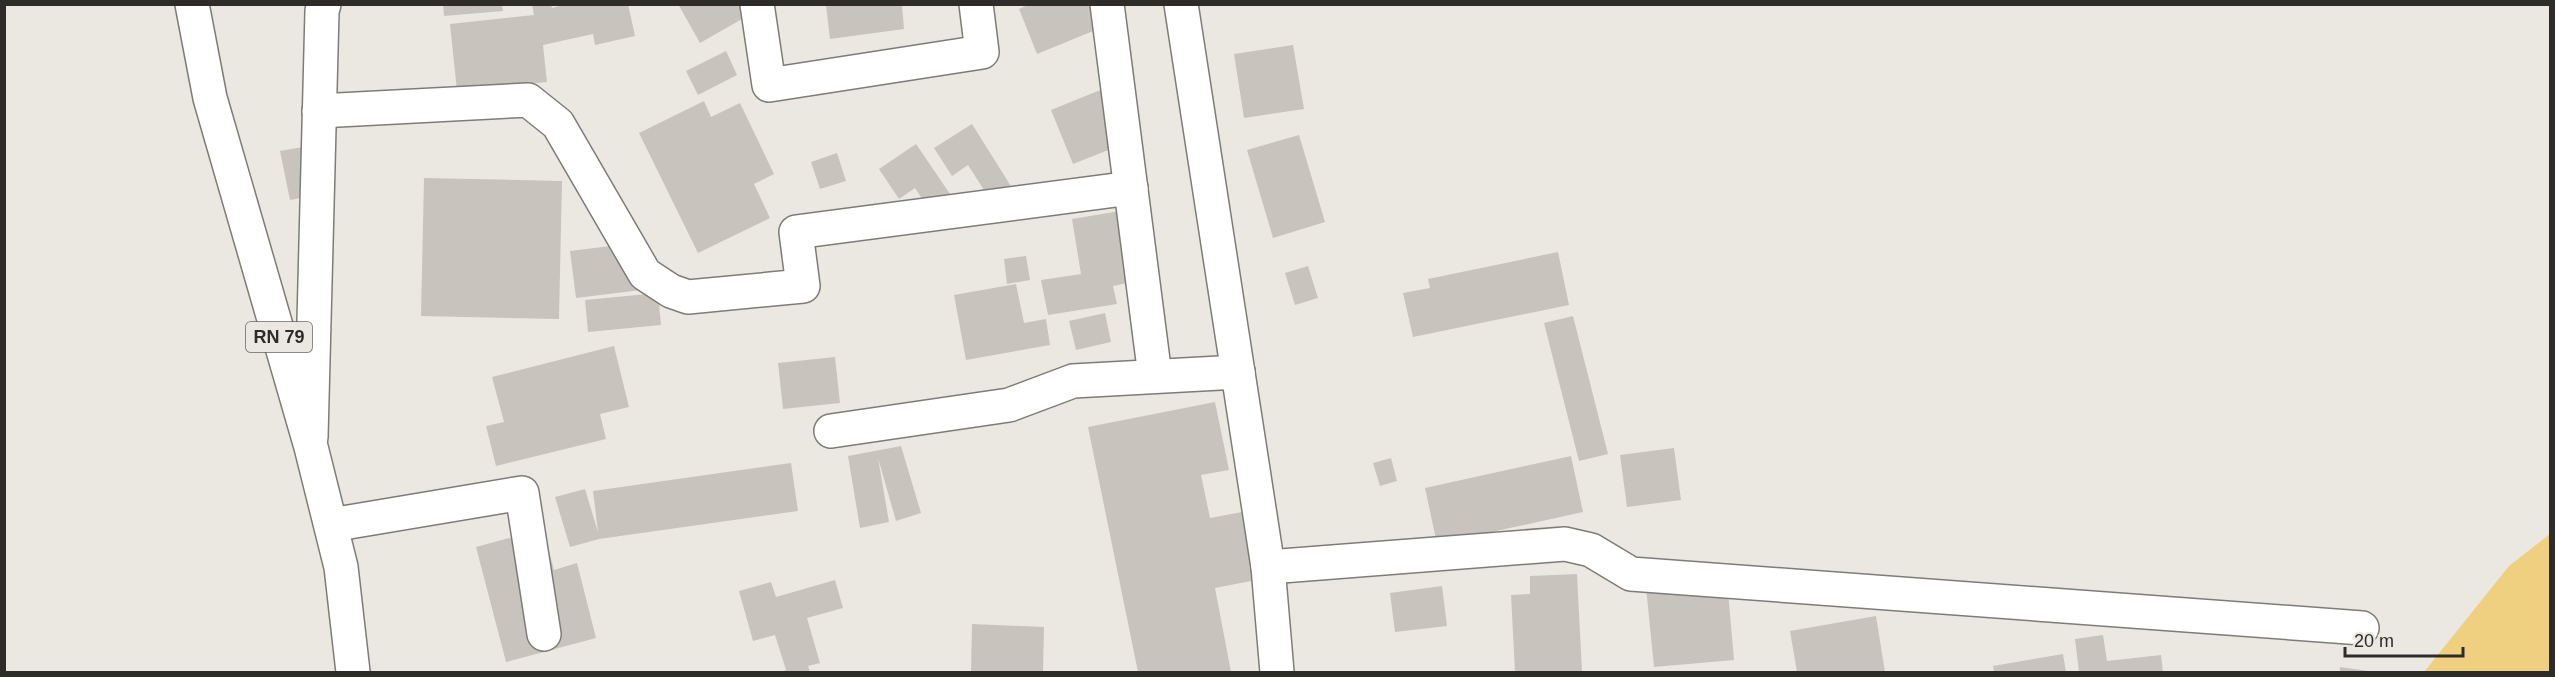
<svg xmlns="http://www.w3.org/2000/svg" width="2555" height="677" font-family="Helvetica,sans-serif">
<rect width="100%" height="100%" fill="#ebe8e1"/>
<path fill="#efd080" d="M 2550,534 L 2550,672 L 2424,672 L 2509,566 Z"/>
<g fill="#c9c3be">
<path d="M 443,4 L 502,4 L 503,11 L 444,16 Z"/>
<path d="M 532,4 L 551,4 L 552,8 L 567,4 L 628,4 L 635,36 L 595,45 L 593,34 L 543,45 L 547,82 L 457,91 L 450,24 L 534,15 Z"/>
<path d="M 678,4 L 761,4 L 763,7 L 700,43 Z"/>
<path d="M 1030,4 L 1113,4 L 1120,20 L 1037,54 L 1019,9 Z"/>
<path d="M 826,5 L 902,5 L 904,29 L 830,39 Z"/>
<path d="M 1293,45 L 1304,109 L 1244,118 L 1234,54 Z"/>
<path d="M 726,51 L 737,75 L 698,95 L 686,71 Z"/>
<path d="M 1115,84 L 1136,139 L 1073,164 L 1051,110 Z"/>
<path d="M 704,101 L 711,117 L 740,103 L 774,174 L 754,184 L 770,218 L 698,253 L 639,133 Z"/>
<path d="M 972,124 L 1014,191 L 993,204 L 968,165 L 952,176 L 934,148 Z"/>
<path d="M 1299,135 L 1325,222 L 1273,238 L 1247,150 Z"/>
<path d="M 916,144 L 950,194 L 929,209 L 915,188 L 899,199 L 879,169 Z"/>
<path d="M 308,146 L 317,195 L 290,200 L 280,151 Z"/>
<path d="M 837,153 L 846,181 L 820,189 L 811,162 Z"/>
<path d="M 424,178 L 562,181 L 559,319 L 421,316 Z"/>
<path d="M 1126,210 L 1138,281 L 1113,286 L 1117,304 L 1048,315 L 1041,280 L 1081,274 L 1072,219 Z"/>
<path d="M 643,242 L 649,289 L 576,298 L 570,251 Z"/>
<path d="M 1558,252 L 1569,305 L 1413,337 L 1403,293 L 1430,288 L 1428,279 Z"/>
<path d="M 1026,256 L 1030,280 L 1007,284 L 1004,259 Z"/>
<path d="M 1308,266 L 1318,298 L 1295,305 L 1285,273 Z"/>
<path d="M 1016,284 L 1024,323 L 1046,319 L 1050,345 L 966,360 L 954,295 Z"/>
<path d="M 658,293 L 661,325 L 588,332 L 585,300 Z"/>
<path d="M 1105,313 L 1111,342 L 1076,350 L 1069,321 Z"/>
<path d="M 1573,316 L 1608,454 L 1579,461 L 1544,323 Z"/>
<path d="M 614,346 L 629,407 L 600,414 L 606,439 L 496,466 L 486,426 L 504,422 L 492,377 Z"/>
<path d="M 835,357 L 840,403 L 783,409 L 778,363 Z"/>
<path d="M 1215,402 L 1229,470 L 1201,475 L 1210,518 L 1242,512 L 1256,580 L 1215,588 L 1231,672 L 1138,672 L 1088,427 Z"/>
<path d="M 901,446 L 921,513 L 896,521 L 878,458 L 889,522 L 860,528 L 848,456 Z"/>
<path d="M 1674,448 L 1681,500 L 1627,507 L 1620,455 Z"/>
<path d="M 1571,456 L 1583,512 L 1437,544 L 1425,488 Z"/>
<path d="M 1391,458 L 1397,481 L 1380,486 L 1373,463 Z"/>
<path d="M 791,463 L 798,511 L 599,539 L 570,547 L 555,497 L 585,489 L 598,532 L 593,491 Z"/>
<path d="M 543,529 L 554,570 L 577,563 L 596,638 L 506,662 L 476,547 Z"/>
<path d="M 1577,574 L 1582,672 L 1515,672 L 1511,595 L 1530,594 L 1530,576 Z"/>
<path d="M 835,580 L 843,608 L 807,618 L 820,663 L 808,666 L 810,672 L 781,672 L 786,670 L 775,635 L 753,641 L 739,591 L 771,582 L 776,597 Z"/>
<path d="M 1727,580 L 1734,660 L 1654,667 L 1646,587 Z"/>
<path d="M 1442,586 L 1447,626 L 1395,632 L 1390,593 Z"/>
<path d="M 1876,616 L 1885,672 L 1797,672 L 1790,631 Z"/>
<path d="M 972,624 L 1044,627 L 1043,672 L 971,672 Z"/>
<path d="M 2103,635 L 2107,661 L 2161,655 L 2163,672 L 2079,672 L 2075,639 Z"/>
<path d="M 2063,654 L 2066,672 L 1994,672 L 1993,666 Z"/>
<path d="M 2340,667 L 2368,671 L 2368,672 L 2340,672 Z"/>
</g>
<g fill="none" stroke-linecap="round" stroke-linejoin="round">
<defs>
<g id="street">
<path d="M 757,4 L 769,85 L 982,52 L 976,4"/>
<path d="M 1107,4 L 1155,376"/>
<path d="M 1181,4 L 1268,567 L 1277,672"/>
<path d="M 319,111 L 528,100 L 558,124 L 645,274 L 671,291 L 688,297 L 803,286 L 796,232 L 1131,188"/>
<path d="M 831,431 L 1009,405 L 1073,381 L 1238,372"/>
<path d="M 311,437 L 322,11 L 324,4"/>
<path d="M 331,525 L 522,493 L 544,634"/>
<path d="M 1268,567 L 1565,544 L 1591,550 L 1631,574 L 2362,628"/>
</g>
<path id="primary" d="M 192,4 L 210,98 L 311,447 L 341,567 L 353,672"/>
</defs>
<use href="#street" stroke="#7e7c76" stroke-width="36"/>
<use href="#primary" stroke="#7e7c76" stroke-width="36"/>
<use href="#street" stroke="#fff" stroke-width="33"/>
<use href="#primary" stroke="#fff" stroke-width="33"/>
</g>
<g text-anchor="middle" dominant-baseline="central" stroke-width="6" stroke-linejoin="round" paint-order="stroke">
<rect fill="#ebe8e1" stroke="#666460" stroke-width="1.5" x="246" y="322" width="66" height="30" rx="4.5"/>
<g font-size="18" font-weight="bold" fill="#2d2c29">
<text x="279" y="337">RN 79</text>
</g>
</g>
<rect width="2555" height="677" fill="none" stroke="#2d2c29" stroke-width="12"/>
<path d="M2345 647v9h118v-9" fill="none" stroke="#2d2c29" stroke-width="3"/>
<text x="2354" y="647" font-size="18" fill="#2d2c29" stroke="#ebe8e1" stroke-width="4.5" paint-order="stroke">20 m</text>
</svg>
